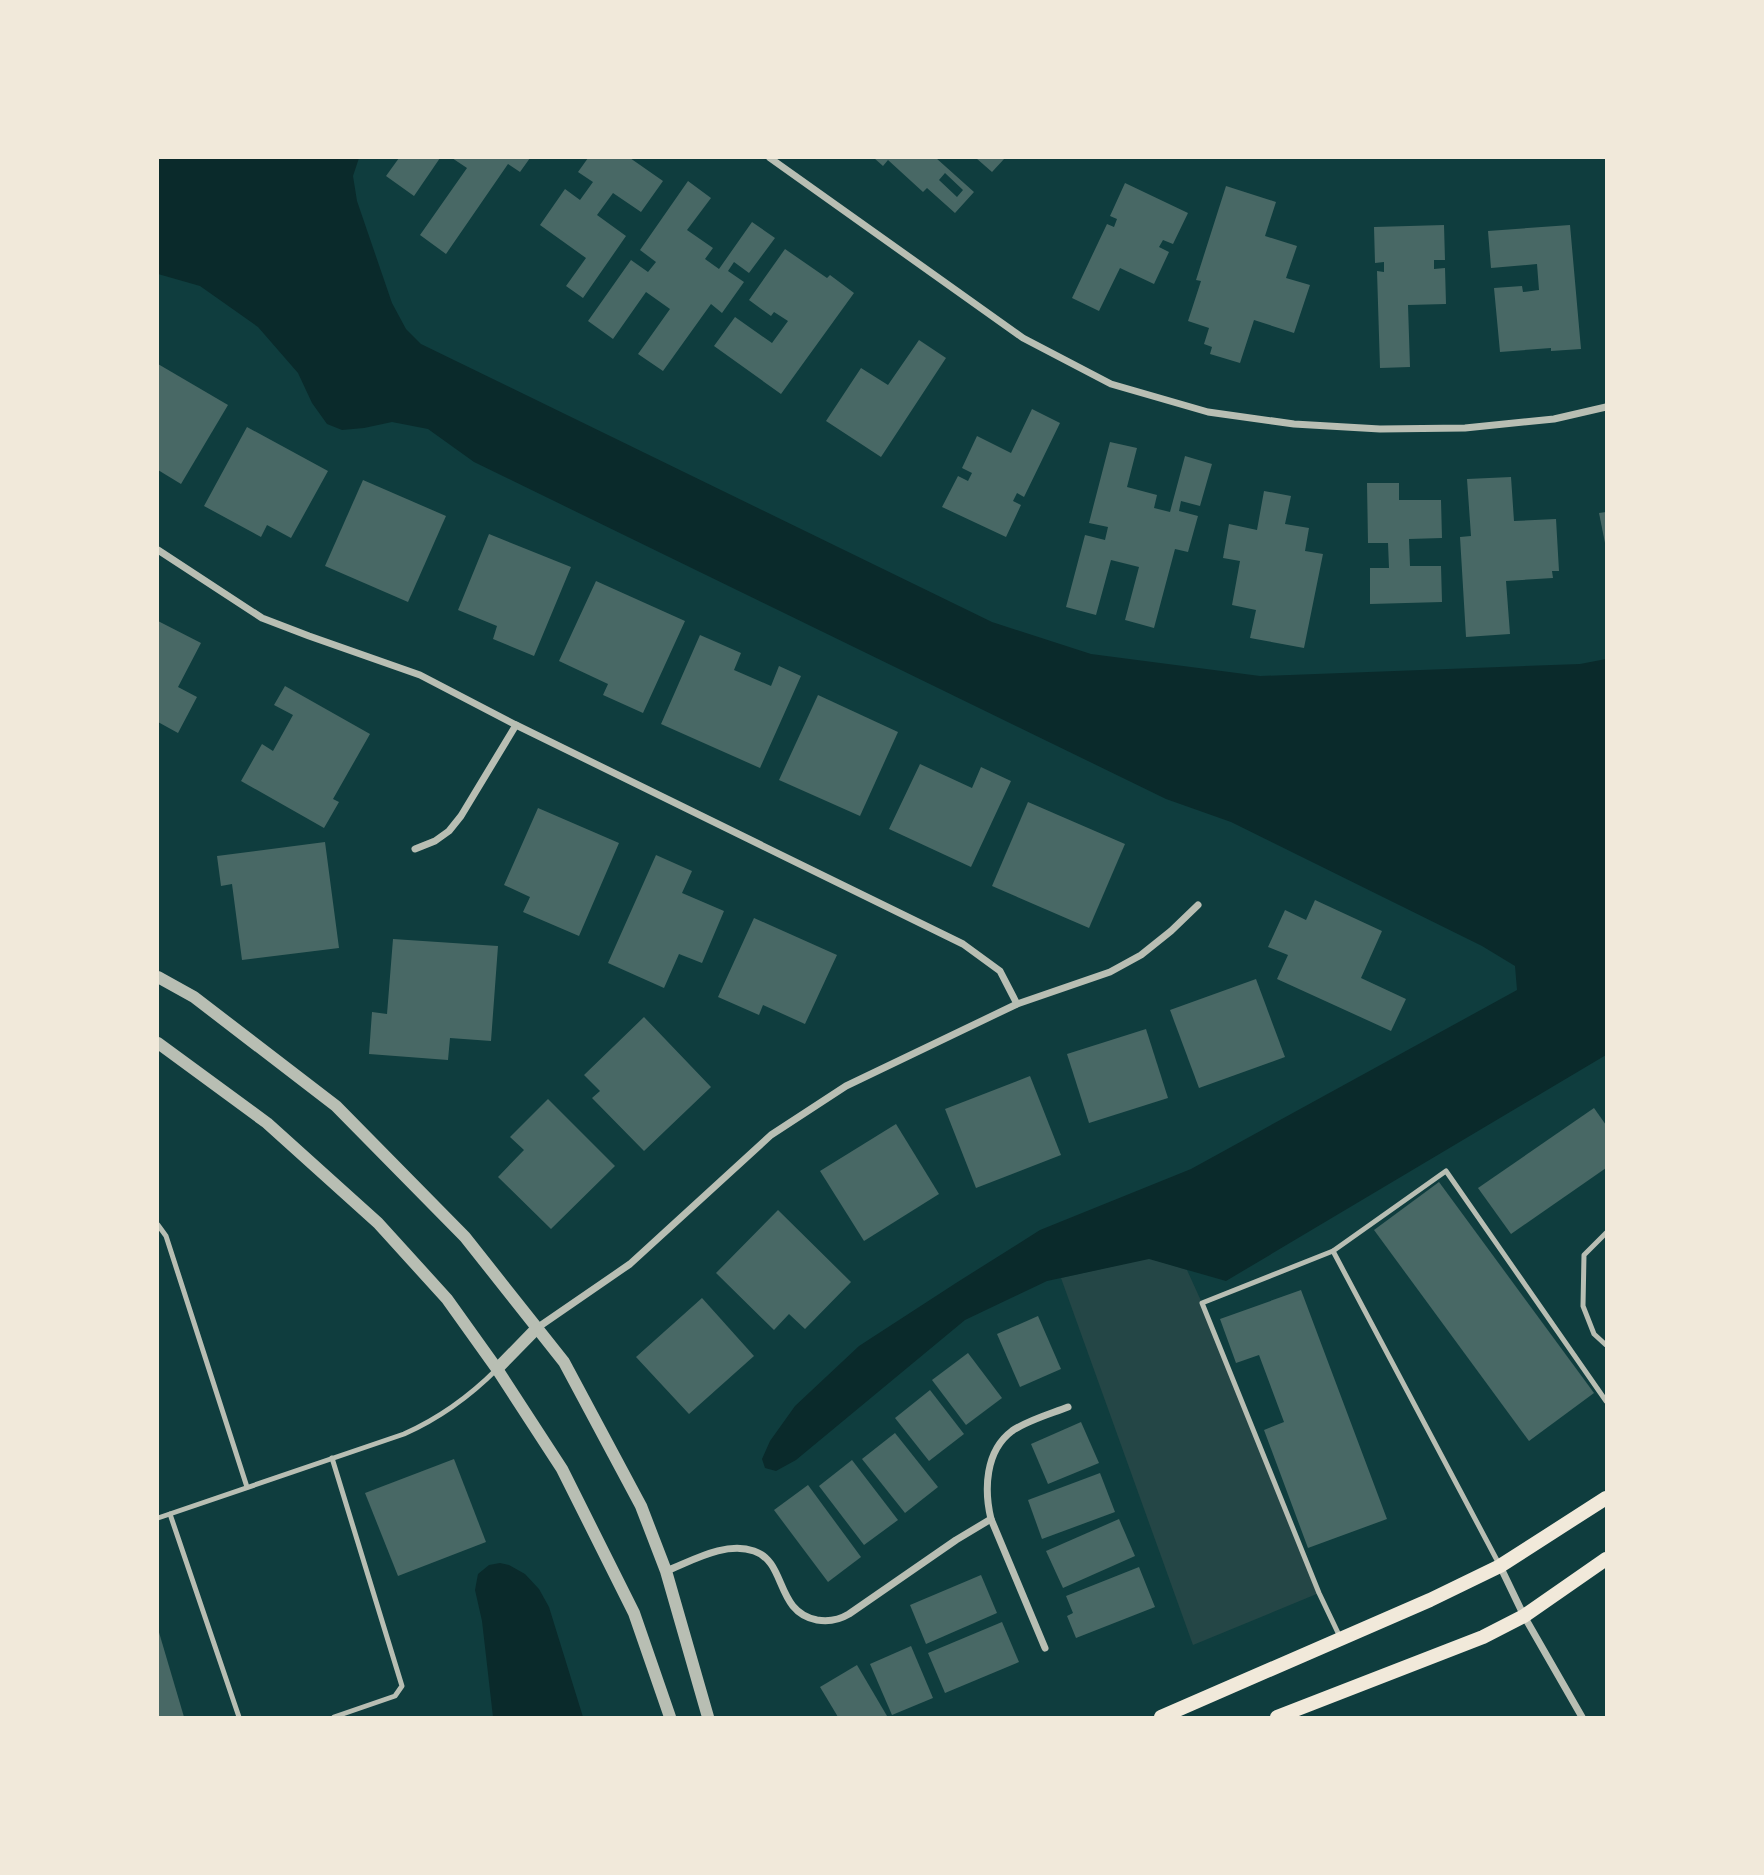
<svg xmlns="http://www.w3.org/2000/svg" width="1764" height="1875" font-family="Cabin,sans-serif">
<rect width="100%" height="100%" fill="#0f3d3e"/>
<path fill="#244646" d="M 1149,1258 L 1187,1270 L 1202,1303 L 1319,1593 L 1193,1645 L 1061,1278 Z"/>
<g fill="#0a2a2b">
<path d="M 158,158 L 359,158 L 353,176 L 357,201 L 392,303 L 406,329 L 421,344 L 992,622 L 1091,654 L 1260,676 L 1580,664 L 1606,659 L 1606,1055 L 1226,1281 L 1149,1259 L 1047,1281 L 965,1320 L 796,1460 L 776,1471 L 765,1468 L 762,1459 L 770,1441 L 795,1406 L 859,1346 L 956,1283 L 1040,1230 L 1191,1169 L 1517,990 L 1515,966 L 1482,946 L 1231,822 L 1166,799 L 474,462 L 428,429 L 392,422 L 364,428 L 342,430 L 327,424 L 312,403 L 298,373 L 258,327 L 200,286 L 158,274 Z"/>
<path d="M 500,1563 L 509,1565 L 525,1574 L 539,1589 L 549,1607 L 583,1717 L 493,1717 L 482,1621 L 475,1590 L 478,1574 L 489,1565 Z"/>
</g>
<g fill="#486865" fill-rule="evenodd">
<path d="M 399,158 L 440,158 L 414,196 L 386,176 Z"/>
<path d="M 452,158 L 530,158 L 520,172 L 508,164 L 446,254 L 420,235 L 467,168 Z"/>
<path d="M 588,158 L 630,158 L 663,181 L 641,212 L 613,193 L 597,215 L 626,236 L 583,298 L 566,286 L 586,258 L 540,225 L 565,189 L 580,200 L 593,182 L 578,172 Z"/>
<path d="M 874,158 L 936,158 L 974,192 L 955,213 L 927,188 L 923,192 L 888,160 L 883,166 ZM 945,173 L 963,190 L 957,197 L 939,180 Z"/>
<path d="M 976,158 L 1005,158 L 992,172 Z"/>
<path d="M 688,181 L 711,198 L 687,230 L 713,248 L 705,259 L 719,269 L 752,222 L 775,238 L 749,273 L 734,262 L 728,271 L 744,282 L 722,313 L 711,304 L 663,371 L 638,354 L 670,309 L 646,292 L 613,339 L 588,321 L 631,260 L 648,272 L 656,262 L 640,250 Z"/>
<path d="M 1125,183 L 1188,213 L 1173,244 L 1163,240 L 1159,247 L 1169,252 L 1154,284 L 1120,268 L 1099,311 L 1072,298 L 1107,224 L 1114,227 L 1117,219 L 1110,216 Z"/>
<path d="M 1226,186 L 1276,202 L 1265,236 L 1297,246 L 1286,278 L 1310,285 L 1294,333 L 1254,320 L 1240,363 L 1210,354 L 1212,347 L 1204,344 L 1209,328 L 1188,321 L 1201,281 L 1196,280 Z"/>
<path d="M 1444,225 L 1445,260 L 1434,260 L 1434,269 L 1445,268 L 1446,304 L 1408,305 L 1410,367 L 1380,368 L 1377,271 L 1384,272 L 1384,262 L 1375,263 L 1374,227 Z"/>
<path d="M 1570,225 L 1581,349 L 1551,351 L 1551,348 L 1500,352 L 1494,288 L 1522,286 L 1523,292 L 1539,290 L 1537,264 L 1491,268 L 1488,231 Z"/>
<path d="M 785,249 L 827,278 L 830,275 L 854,293 L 781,394 L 714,346 L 735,317 L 772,343 L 788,321 L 774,312 L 771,316 L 749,300 Z"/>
<path d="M 919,340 L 946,358 L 881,457 L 826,421 L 861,368 L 888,385 Z"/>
<path d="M 158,364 L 228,405 L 181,484 L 158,470 Z"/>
<path d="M 1032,409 L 1060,423 L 1024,497 L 1017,493 L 1013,501 L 1021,505 L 1006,537 L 942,507 L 958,476 L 968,481 L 972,473 L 962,468 L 977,436 L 1011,453 Z"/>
<path d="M 247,427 L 328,471 L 291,538 L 267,525 L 261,537 L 204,506 Z"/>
<path d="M 1110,442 L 1137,448 L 1127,487 L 1157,495 L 1154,508 L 1170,512 L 1185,456 L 1212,464 L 1200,506 L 1181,501 L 1179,511 L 1198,516 L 1188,552 L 1175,549 L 1154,628 L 1125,620 L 1139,567 L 1111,560 L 1096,615 L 1066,607 L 1085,535 L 1105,540 L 1108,527 L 1089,523 Z"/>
<path d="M 1511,477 L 1514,521 L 1556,519 L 1559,571 L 1552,571 L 1553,578 L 1506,581 L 1510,634 L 1466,637 L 1460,537 L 1471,536 L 1467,479 Z"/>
<path d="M 363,480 L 446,516 L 408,602 L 325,566 Z"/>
<path d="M 1367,483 L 1399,483 L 1399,500 L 1441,500 L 1442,538 L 1409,539 L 1410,566 L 1441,566 L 1442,602 L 1370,604 L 1370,568 L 1389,568 L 1388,543 L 1368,543 Z"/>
<path d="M 1264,491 L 1291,496 L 1285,524 L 1309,528 L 1305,551 L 1323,554 L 1304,648 L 1250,638 L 1256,610 L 1232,605 L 1240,561 L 1223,558 L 1229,524 L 1257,530 Z"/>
<path d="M 1606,512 L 1606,543 L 1605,543 L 1599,513 Z"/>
<path d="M 489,534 L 571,567 L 534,656 L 493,639 L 497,626 L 458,610 Z"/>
<path d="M 596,581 L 685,621 L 643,713 L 603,695 L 608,684 L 559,661 Z"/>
<path d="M 158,621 L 201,643 L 178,687 L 197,697 L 178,733 L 158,722 Z"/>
<path d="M 700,635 L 741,653 L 734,670 L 771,686 L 779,666 L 801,676 L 760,768 L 661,724 Z"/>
<path d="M 285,686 L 370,734 L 333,799 L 339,802 L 324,828 L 241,781 L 262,744 L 273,751 L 293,715 L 274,705 Z"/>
<path d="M 818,695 L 898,732 L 860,816 L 779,780 Z"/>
<path d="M 920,764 L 972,788 L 981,767 L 1011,781 L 971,867 L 889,829 Z"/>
<path d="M 1028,802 L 1125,844 L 1089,928 L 992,886 Z"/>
<path d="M 538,808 L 619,843 L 579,936 L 523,912 L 530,897 L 504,885 Z"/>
<path d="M 325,842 L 339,948 L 242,960 L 232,884 L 221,886 L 217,856 Z"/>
<path d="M 656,855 L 692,871 L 682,893 L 724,911 L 702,963 L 679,954 L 664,988 L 608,963 Z"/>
<path d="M 1315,900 L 1382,931 L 1361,978 L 1406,999 L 1391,1031 L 1277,979 L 1288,955 L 1268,947 L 1285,910 L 1306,920 Z"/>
<path d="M 754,918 L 837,955 L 805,1024 L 763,1005 L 759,1015 L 718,997 Z"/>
<path d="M 393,939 L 498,946 L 491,1041 L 450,1038 L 448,1060 L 369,1054 L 372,1012 L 387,1014 Z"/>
<path d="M 1256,979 L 1285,1057 L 1199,1088 L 1170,1010 Z"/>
<path d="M 644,1017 L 711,1087 L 644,1151 L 592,1098 L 600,1091 L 584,1075 Z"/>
<path d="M 1146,1029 L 1168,1098 L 1089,1123 L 1067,1054 Z"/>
<path d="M 1030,1076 L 1061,1155 L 976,1188 L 945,1109 Z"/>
<path d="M 548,1099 L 615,1166 L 551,1229 L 498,1177 L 524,1150 L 510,1137 Z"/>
<path d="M 1594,1108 L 1606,1125 L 1606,1168 L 1511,1234 L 1478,1188 Z"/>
<path d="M 896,1124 L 939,1194 L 864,1241 L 820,1171 Z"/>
<path d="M 1439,1182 L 1594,1393 L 1529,1441 L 1374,1230 Z"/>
<path d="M 778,1210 L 851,1282 L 805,1329 L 789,1314 L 774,1330 L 716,1273 Z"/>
<path d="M 1301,1290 L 1387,1519 L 1308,1548 L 1264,1430 L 1284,1422 L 1259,1355 L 1236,1363 L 1220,1319 Z"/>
<path d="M 702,1298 L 754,1356 L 689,1414 L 636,1357 Z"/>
<path d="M 1038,1316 L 1061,1369 L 1020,1387 L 997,1334 Z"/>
<path d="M 968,1353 L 1002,1398 L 966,1425 L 932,1380 Z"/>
<path d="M 930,1390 L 964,1434 L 929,1461 L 895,1418 Z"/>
<path d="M 1081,1422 L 1099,1463 L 1048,1484 L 1031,1444 Z"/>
<path d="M 895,1433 L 938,1487 L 905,1513 L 862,1459 Z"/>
<path d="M 454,1459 L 486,1542 L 398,1576 L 365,1493 Z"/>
<path d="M 852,1460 L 898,1520 L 864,1545 L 819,1486 Z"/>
<path d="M 1100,1473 L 1115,1512 L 1042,1539 L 1028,1500 Z"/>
<path d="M 808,1485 L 861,1557 L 828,1582 L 774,1510 Z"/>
<path d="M 1119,1519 L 1135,1556 L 1063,1588 L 1046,1551 Z"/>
<path d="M 1139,1567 L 1155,1607 L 1076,1638 L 1067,1616 L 1073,1613 L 1066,1596 Z"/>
<path d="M 981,1575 L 997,1613 L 926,1644 L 910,1605 Z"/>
<path d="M 1002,1622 L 1019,1662 L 945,1693 L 928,1653 Z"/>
<path d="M 158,1629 L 184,1717 L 158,1717 Z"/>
<path d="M 911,1646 L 933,1698 L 892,1715 L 870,1664 Z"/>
<path d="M 857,1665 L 887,1716 L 883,1717 L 838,1717 L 820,1687 Z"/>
</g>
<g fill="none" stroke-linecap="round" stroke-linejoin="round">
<g stroke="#b8beb3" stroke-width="5">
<path d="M 158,1225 L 166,1236 L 247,1487"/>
<path d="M 1606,1233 L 1584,1255 L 1583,1306 L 1594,1334 L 1606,1345"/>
<path d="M 1333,1251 L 1499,1564"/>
<path d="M 332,1458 L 402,1686 L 395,1696 L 334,1717"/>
<path d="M 170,1514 L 239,1717"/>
<path d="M 158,1518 L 404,1434 C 440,1418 469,1397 497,1369"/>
<path d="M 1340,1637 L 1319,1593 L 1202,1303 L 1333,1251 L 1446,1171 L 1606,1401"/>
</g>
<g stroke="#b8beb3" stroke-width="7">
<path d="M 770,158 L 1023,338 L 1111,384 L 1208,412 L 1294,424 L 1380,429 L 1465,428 L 1554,419 L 1606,407"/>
<path d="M 158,550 L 262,618 L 309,636 L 420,675 L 516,725 L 963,944 L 1000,971 L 1017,1004"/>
<path d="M 415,849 L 435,841 L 449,831 L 461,816 L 516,725"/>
<path d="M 537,1328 L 630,1264 L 771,1135 L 846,1086 L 1017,1004 L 1110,972 L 1141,955 L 1171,931 L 1198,905"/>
<path d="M 1500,1566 L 1524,1616 L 1582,1717"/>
<path d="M 666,1571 C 692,1561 725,1541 754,1551 C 787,1562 775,1612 817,1620 C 829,1622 839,1620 849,1614 L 956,1540 L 991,1519"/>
<path d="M 1045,1648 L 991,1519 C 984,1490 985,1451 1012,1431 C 1028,1420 1050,1414 1068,1407"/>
</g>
<g stroke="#b8beb3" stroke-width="12">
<path d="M 158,977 L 194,997 L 336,1106 L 465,1237 L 564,1362 L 641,1506 L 666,1571 L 708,1717"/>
<path d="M 158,1043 L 267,1123 L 378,1223 L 447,1299 L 497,1369 L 562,1469 L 634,1613 L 670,1717"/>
<path d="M 497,1369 L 537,1328"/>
</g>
<g stroke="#f1e9da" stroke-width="14">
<path d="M 1161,1717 L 1430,1600 L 1500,1566 L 1606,1498"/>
<path d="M 1277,1717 L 1483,1637 L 1524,1616 L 1606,1559"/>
</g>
</g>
<rect width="1764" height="1875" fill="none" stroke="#f1e9da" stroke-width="318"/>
</svg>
